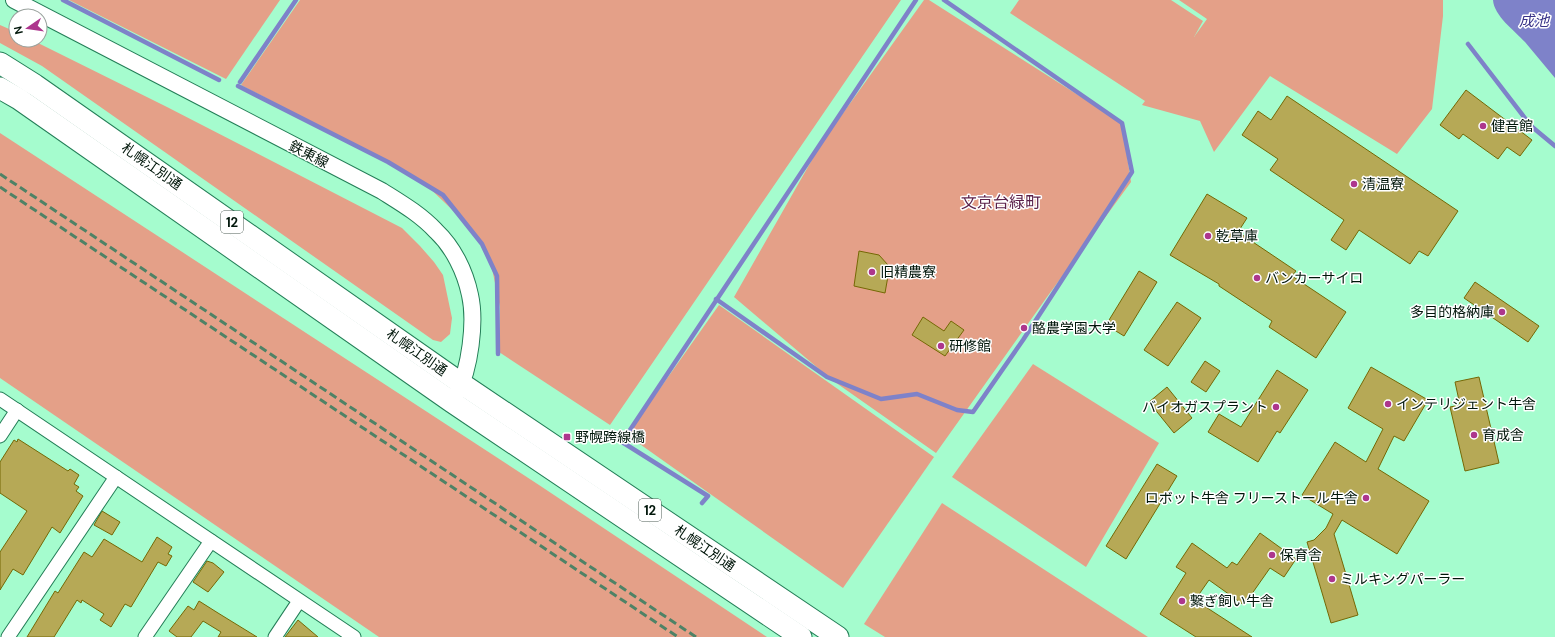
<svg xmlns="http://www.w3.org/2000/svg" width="1555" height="637" font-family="'DM Sans','Noto Sans JP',sans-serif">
<rect width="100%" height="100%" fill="#a5fcce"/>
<g fill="#e4a088">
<path d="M 69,0 L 280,0 L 226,79 Z"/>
<path d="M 300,0 L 901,0 L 610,425 L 499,352 L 500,307 L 489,254 L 467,224 L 420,179 L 241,85 Z"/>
<path d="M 924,0 L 929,0 L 1122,123 L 1131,182 L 1047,297 L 936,453 L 832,380 L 734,297 L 821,144 Z"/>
<path d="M 1019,0 L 1171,0 L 1203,21 L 1194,37 L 1207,19 L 1179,0 L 1443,0 L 1443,16 L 1432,109 L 1397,154 L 1270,76 L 1214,152 L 1200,121 L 1142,105 L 1145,101 L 1010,13 Z"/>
<path d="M 0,25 L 16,32 L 16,40 L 32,40 L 167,107 L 402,228 L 420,246 L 434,262 L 443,275 L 452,318 L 450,334 L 441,342 L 433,340 L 42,66 L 0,43 Z"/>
<path d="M 0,133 L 539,485 L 767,637 L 379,637 L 0,378 Z"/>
<path d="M 719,305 L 934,457 L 843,588 L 627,435 Z"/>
<path d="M 1033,364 L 1159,443 L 1086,567 L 952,477 Z"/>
<path d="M 942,503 L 1148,637 L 885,637 L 864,624 Z"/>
</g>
<path fill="#7e82c9" d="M 1493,0 L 1555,0 L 1555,78 C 1545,66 1535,54 1525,42 C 1515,31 1494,16 1493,0 Z"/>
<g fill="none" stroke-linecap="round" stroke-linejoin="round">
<g stroke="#7e82c9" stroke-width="4.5">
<path d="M 63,0 L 219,80"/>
<path d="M 1468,44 L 1531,126 L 1555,146"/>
<path d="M 240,82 L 296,0"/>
<path d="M 238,86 L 388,162 L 443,195 L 482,244 L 497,276 L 498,354"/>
<path d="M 716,299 L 827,377 L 881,399 L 917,394 L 957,410 L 973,412 L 1023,340 L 1132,172 L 1122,123 L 944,0"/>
<path d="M 702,503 L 708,496 L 622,442 L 916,0"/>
</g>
</g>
<g fill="#b6a956" stroke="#756805">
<path d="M 1466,90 L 1532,140 L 1520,156 L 1507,147 L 1498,159 L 1463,134 L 1459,139 L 1440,125 Z"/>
<path d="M 1287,96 L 1458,211 L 1428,256 L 1419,251 L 1410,264 L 1359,230 L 1346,250 L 1331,240 L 1344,220 L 1270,170 L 1278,159 L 1242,135 L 1258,111 L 1271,120 Z"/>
<path d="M 1207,194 L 1247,218 L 1238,232 L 1296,271 L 1292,276 L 1346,312 L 1316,358 L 1269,327 L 1272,321 L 1219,286 L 1219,284 L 1170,255 Z"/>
<path d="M 859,251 L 879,255 L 888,265 L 888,276 L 885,293 L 854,286 Z"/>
<path d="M 1139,271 L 1157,282 L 1124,336 L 1106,325 Z"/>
<path d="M 1475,282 L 1539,326 L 1528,342 L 1464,298 Z"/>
<path d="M 1177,302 L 1201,318 L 1168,366 L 1144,350 Z"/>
<path d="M 923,317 L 944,331 L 951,321 L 964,330 L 945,356 L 912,335 Z"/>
<path d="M 1205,361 L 1220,371 L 1206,392 L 1191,382 Z"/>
<path d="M 1371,367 L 1428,400 L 1404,441 L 1394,436 L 1378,469 L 1429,501 L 1397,554 L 1342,520 L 1334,534 L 1358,615 L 1331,623 L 1307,542 L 1314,540 L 1326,528 L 1333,514 L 1302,495 L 1335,442 L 1366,462 L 1383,429 L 1348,408 Z"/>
<path d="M 1277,370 L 1308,390 L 1280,433 L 1277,431 L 1258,462 L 1208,432 L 1219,414 L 1241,427 Z"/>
<path d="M 1479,377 L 1499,463 L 1465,471 L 1450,407 L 1460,405 L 1455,382 Z"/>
<path d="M 1167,387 L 1192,418 L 1174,433 L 1149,402 Z"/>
<path d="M 18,439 L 68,471 L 70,469 L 79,475 L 74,484 L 79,487 L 76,491 L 83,496 L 60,533 L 52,527 L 23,575 L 13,569 L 0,590 L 0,552 L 27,511 L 0,493 L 0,462 L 14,440 L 17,442 Z"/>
<path d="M 1157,464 L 1177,476 L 1126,559 L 1106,546 Z"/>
<path d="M 102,511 L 120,522 L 112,535 L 94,525 Z"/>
<path d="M 1260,533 L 1296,559 L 1284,577 L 1270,568 L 1244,605 L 1209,580 L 1195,600 L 1252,637 L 1196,637 L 1160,614 L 1186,573 L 1176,567 L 1192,543 L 1227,568 L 1232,562 L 1237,565 Z"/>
<path d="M 157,537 L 172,547 L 168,554 L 172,556 L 166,566 L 158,562 L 131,607 L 125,604 L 111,627 L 100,620 L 104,614 L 82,600 L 81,603 L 77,600 L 54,637 L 27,637 L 55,591 L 58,593 L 84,552 L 92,557 L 104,539 L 142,562 Z"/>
<path d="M 207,561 L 213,563 L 224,572 L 208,592 L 193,582 Z"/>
<path d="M 199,601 L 218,613 L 257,637 L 218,637 L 221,632 L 203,621 L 191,637 L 177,637 L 169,631 L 188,606 L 194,610 Z"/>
<path d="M 298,620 L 318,637 L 285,637 Z"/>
</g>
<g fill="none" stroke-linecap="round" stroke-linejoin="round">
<defs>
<g id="minor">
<path d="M 0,399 L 354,637"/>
<path d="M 0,436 L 17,410"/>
<path d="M 8,637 L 116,477"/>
<path d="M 145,637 L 211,541"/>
<path d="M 275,637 L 299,601"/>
</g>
<path id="tertiary" d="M 14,0 L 382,191 C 401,203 420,214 436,231 C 453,247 465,271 470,295 C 476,322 470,369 457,393"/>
<g id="trunk">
<path d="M 0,63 L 35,85 L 462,384 L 838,637"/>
<path d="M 0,88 L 19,99 L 452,402 L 801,637"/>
</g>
</defs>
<use href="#minor" stroke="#237e57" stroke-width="15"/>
<use href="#tertiary" stroke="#237e57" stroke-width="18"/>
<use href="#trunk" stroke="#237e57" stroke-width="23"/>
<use href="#minor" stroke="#fff" stroke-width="13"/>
<use href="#tertiary" stroke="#fff" stroke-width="16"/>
<use href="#trunk" stroke="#fff" stroke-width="21"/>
<g stroke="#4e8266" stroke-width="3" stroke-dasharray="8 4" stroke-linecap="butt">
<path d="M 0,174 L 696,637"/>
<path d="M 0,187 L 678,637"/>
</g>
</g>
<g fill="#ad368d" stroke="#fff" stroke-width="1.5">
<circle cx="1483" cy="126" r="4"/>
<circle cx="1354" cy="184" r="4"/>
<circle cx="1208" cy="236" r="4"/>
<circle cx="872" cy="272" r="4"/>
<circle cx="1257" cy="278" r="4"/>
<circle cx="1502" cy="312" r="4"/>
<circle cx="1024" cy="328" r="4"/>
<circle cx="941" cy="346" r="4"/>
<circle cx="1388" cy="404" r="4"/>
<circle cx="1276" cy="407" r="4"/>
<circle cx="1474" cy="435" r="4"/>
<rect x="563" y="433" width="8" height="8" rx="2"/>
<circle cx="1366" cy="498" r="4"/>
<circle cx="1272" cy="555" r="4"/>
<circle cx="1332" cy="579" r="4"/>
<circle cx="1182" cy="601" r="4"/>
</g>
<g text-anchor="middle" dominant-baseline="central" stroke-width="3" stroke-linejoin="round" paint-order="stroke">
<g fill="#fff" stroke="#4c5c54" stroke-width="1">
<rect x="221" y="211" width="22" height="22" rx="3"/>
<rect x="639" y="499" width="22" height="22" rx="3"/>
</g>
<g font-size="13" font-weight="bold" fill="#00160a">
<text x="232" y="222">12</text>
<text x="650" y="510">12</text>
</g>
<g font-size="14" fill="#00160a" stroke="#fff" text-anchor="start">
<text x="1491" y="126">健音館</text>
<text x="1362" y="184">清温寮</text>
<text x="1216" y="236">乾草庫</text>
<text x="880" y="272">旧精農寮</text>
<text x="1265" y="278">バンカーサイロ</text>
<text x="1494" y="312" text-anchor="end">多目的格納庫</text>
<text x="1032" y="328">酪農学園大学</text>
<text x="949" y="346">研修館</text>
<text x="1396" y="404">インテリジェント牛舎</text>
<text x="1268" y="407" text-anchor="end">バイオガスプラント</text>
<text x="1482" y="435">育成舎</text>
<text x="575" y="437">野幌跨線橋</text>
<text x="1358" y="498" text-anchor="end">ロボット牛舎 フリーストール牛舎</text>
<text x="1280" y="555">保育舎</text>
<text x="1340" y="579">ミルキングパーラー</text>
<text x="1190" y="601">繋ぎ飼い牛舎</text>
</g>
<g font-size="14" fill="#00160a" stroke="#fff">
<text transform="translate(309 154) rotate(27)">鉄東線</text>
<text transform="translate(152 166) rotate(35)">札幌江別通</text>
<text transform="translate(417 352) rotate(35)">札幌江別通</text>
<text transform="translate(705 548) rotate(34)">札幌江別通</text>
</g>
<g font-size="15" font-style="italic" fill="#393388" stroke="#fff">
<text x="1534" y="21">成池</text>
</g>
<g font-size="16" fill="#5b214a" stroke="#fff">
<text x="1001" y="202">文京台緑町</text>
</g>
</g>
<g transform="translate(28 28) rotate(257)"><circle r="19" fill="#ffffff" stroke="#99a29d"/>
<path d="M0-3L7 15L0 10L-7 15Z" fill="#ad368d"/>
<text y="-6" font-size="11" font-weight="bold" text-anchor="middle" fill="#00160a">N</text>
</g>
</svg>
